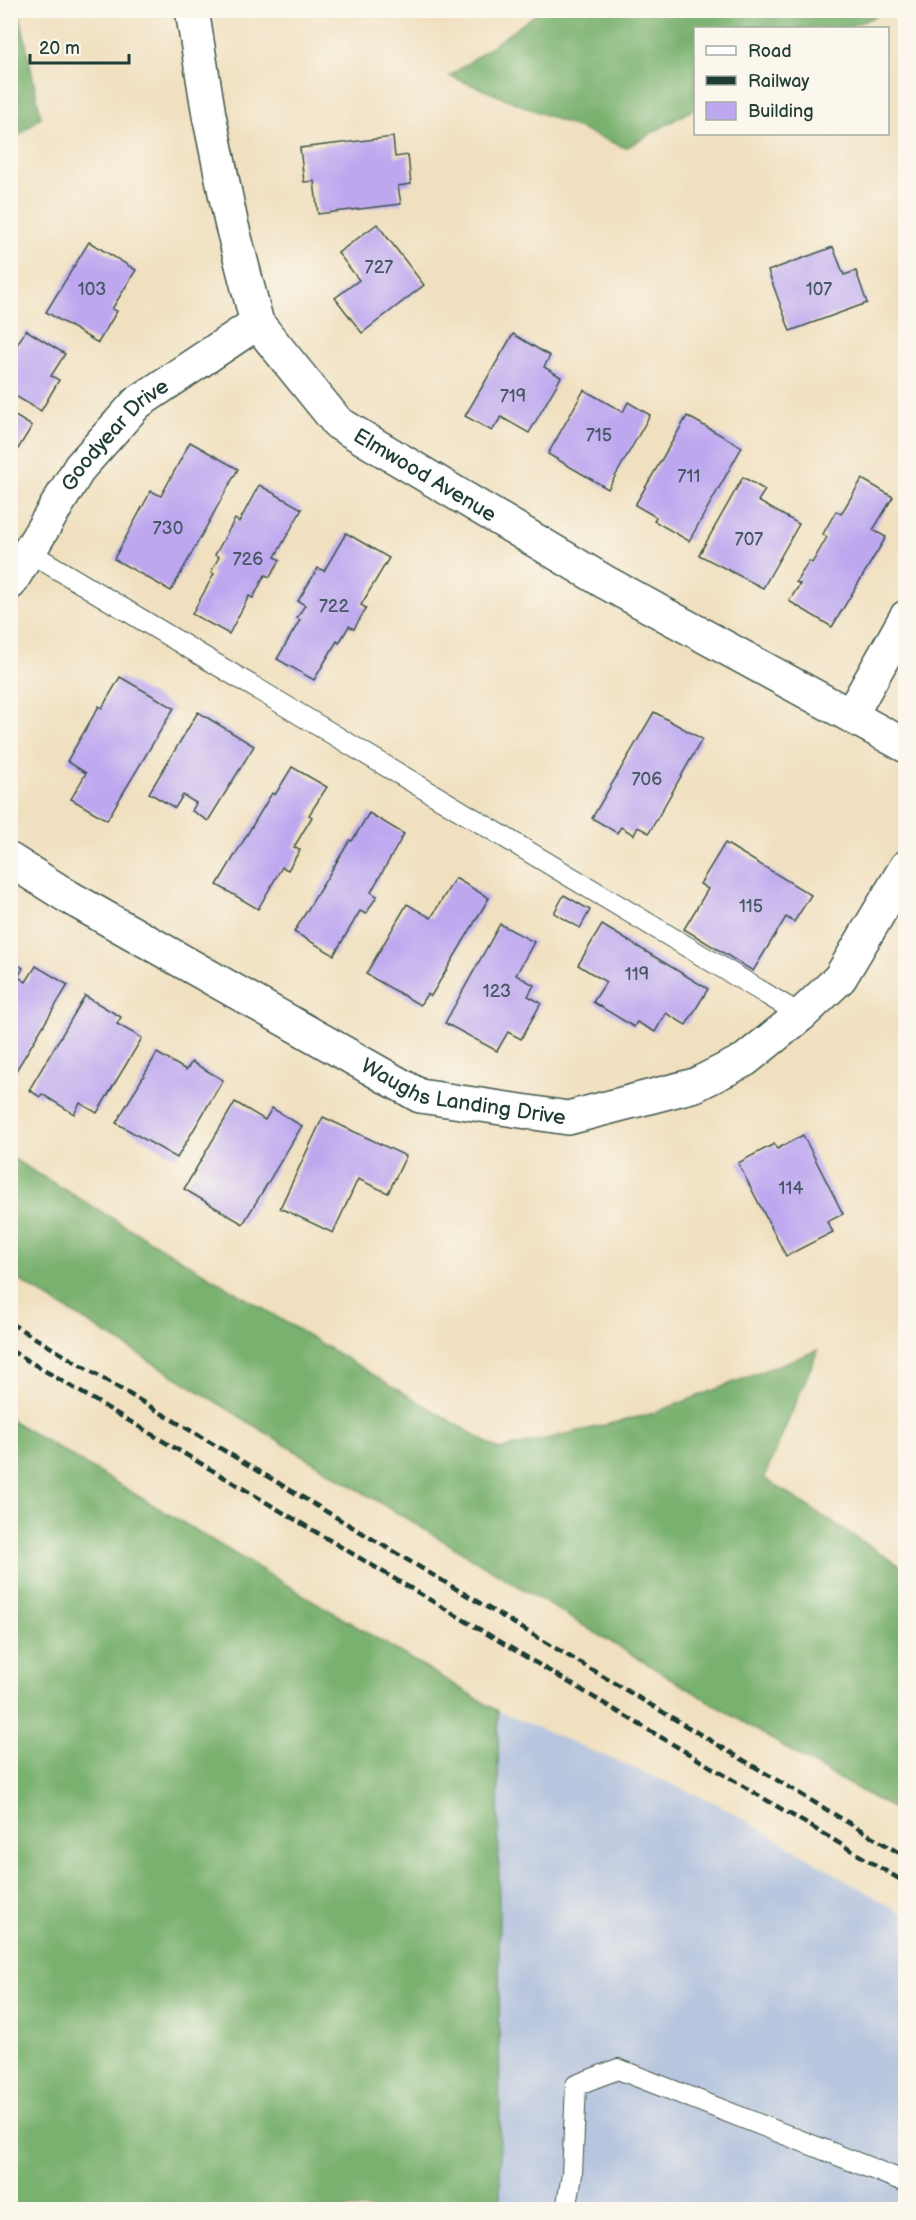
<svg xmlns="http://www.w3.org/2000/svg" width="916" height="2220" font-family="'Balsamiq Sans',sans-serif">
<rect width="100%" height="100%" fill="#fbf7ec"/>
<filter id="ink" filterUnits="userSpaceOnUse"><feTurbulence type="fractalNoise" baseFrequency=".0167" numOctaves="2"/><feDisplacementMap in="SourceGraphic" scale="12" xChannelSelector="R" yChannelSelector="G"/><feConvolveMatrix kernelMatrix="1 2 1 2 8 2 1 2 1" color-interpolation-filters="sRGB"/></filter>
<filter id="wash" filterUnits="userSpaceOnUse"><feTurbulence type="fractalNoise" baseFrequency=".008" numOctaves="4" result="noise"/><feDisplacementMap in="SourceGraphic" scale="24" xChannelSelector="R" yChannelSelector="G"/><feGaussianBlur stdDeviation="1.35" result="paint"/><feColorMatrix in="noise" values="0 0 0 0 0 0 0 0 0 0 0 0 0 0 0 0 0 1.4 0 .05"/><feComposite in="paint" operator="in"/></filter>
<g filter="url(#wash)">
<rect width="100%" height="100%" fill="#f0e0c0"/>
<path fill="#b7c5de" d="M 498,1711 L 716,1803 L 905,1915 L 905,2209 L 500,2209 Z"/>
<g fill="#79b16e" stroke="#4c7751" stroke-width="1.5">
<path d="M 11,10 L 19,11 L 41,117 L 11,142 Z"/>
<path d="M 542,10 L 889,10 L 889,11 L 846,28 L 696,28 L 695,108 L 626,148 L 450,76 Z"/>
<path d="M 10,1157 L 499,1450 L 651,1414 L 818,1350 L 764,1478 L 905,1569 L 905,1815 L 821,1769 L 336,1476 L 11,1275 Z"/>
<path d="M 11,1420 L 498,1711 L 500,2209 L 11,2209 Z"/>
</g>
<g id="blocks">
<g fill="#bda8ef">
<path d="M 393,137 L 395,157 L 408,155 L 411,184 L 398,186 L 401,204 L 318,214 L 314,181 L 304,182 L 300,148 Z"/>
<path d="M 377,224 L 424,285 L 362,333 L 335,298 L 359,280 L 338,253 Z"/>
<path d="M 89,242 L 136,270 L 112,309 L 117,311 L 98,343 L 46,312 Z"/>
<path d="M 833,247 L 844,275 L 856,271 L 867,303 L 790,331 L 768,271 Z"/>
<path d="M 26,330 L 65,354 L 51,376 L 59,380 L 41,411 L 10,393 L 10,356 Z"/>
<path d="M 513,334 L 550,356 L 544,367 L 561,377 L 529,433 L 501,417 L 492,431 L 465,416 Z"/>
<path d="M 584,390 L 623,412 L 628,402 L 650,415 L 608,489 L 548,454 Z"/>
<path d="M 10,413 L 32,426 L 10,462 Z"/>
<path d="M 687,416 L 742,447 L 689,541 L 654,521 L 656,517 L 635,505 Z"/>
<path d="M 190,442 L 238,469 L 171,591 L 114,559 L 151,491 L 161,496 Z"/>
<path d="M 743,477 L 765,490 L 758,501 L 799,524 L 763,588 L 699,555 Z"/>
<path d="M 862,479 L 893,497 L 873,530 L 886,537 L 832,627 L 789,601 L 800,584 L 796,582 L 809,561 L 812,563 L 827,537 L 823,534 L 836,511 L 841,514 Z"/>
<path d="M 259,485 L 302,509 L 275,557 L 280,560 L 270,577 L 265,575 L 253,598 L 249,596 L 229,634 L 192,614 L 214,574 L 211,572 L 219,557 L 215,555 L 235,519 L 239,522 Z"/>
<path d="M 346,533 L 389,558 L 361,605 L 366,608 L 354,629 L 349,626 L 339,643 L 337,641 L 314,680 L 277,659 L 300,620 L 297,618 L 305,605 L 298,601 L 318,568 L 324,571 Z"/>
<path d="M 120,677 L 174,708 L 107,820 L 71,799 L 86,773 L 67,761 L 99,706 L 102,708 Z"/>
<path d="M 198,712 L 254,746 L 208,821 L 192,811 L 196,803 L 183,795 L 175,808 L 149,793 Z"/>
<path d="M 654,712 L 702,739 L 649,833 L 638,827 L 634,835 L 621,827 L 617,833 L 592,818 Z"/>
<path d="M 292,767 L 327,787 L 309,815 L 312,817 L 294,847 L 300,850 L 288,870 L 282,867 L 258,909 L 217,885 L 272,793 L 275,795 Z"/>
<path d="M 369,813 L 404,834 L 371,892 L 377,896 L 366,914 L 360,911 L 334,955 L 294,932 L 350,840 L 352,841 Z"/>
<path d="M 725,843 L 811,895 L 794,922 L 786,917 L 753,971 L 684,929 L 708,889 L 700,884 Z"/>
<path d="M 455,878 L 489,898 L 431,996 L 427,994 L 420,1005 L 366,974 L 407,904 L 431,918 Z"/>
<path d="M 564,895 L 590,910 L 580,928 L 554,913 Z"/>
<path d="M 500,924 L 534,942 L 516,975 L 534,985 L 528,996 L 541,1003 L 521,1039 L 508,1032 L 497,1051 L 445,1023 Z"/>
<path d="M 602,925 L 708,989 L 686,1025 L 666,1013 L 655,1032 L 637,1022 L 634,1027 L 593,1002 L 606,982 L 578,965 Z"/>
<path d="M 10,960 L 23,968 L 18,977 L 26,982 L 36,966 L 68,985 L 14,1074 L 10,1072 Z"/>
<path d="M 85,996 L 121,1017 L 117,1024 L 142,1038 L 97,1113 L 80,1103 L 74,1114 L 42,1094 L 40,1097 L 29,1090 Z"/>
<path d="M 157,1053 L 186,1070 L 192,1062 L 223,1080 L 177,1158 L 116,1123 Z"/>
<path d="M 235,1102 L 265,1120 L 272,1108 L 302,1126 L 243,1224 L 184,1189 Z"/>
<path d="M 323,1117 L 406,1156 L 388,1193 L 358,1179 L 333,1233 L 280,1208 Z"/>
<path d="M 803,1135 L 843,1214 L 827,1222 L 833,1232 L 786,1256 L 738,1163 L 774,1144 L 777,1149 Z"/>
</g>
</g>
</g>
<g filter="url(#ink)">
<use href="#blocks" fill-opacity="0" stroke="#3e5549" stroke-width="1.5"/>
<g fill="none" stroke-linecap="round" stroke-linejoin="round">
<defs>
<g id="service">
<path d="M 29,552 L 801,1015"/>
<path d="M 566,2210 L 572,2175 L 576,2085 L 618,2069 L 906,2182"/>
</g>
<g id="minor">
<path id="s1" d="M 192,10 L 209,115 L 231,222 L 257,323 L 338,423 L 605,582 L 906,746"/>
<path id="s2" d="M 10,583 L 80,467 L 137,403 L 257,323"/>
<path d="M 851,715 L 906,617"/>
<path id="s3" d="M 10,860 L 67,896 L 420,1096 L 568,1118 L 695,1085 L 745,1060 L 801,1015 L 840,978 L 906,867"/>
</g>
</defs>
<use href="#service" stroke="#3e5549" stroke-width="22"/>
<use href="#minor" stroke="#3e5549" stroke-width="36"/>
<use href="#service" stroke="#fff" stroke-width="20"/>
<use href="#minor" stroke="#fff" stroke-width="33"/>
<g stroke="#1f3d34" stroke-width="4.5" stroke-dasharray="9 4.5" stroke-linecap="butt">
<path d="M 10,1323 L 906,1857"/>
<path d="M 10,1350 L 906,1883"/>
</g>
</g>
</g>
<g text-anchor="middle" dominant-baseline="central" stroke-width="6" stroke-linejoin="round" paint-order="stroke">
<g font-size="18" fill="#465863">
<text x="379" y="267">727</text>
<text x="92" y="289">103</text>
<text x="819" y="289">107</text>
<text x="513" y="396">719</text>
<text x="599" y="435">715</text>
<text x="689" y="476">711</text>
<text x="168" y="528">730</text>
<text x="749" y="539">707</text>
<text x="248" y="559">726</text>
<text x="334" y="606">722</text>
<text x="647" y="779">706</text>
<text x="751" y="906">115</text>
<text x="637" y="974">119</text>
<text x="497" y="991">123</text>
<text x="791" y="1188">114</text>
</g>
<g font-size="21" fill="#1f3d34" stroke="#fbf7ec">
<text stroke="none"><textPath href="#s2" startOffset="183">Goodyear Drive</textPath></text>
<text stroke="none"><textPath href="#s1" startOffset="550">Elmwood Avenue</textPath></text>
<text stroke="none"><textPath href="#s3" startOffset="514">Waughs Landing Drive</textPath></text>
</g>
</g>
<rect width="916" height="2220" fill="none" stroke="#fbf7ec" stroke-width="36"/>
<rect x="694" y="27" width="195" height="108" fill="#fbf7ec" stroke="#a3ada2" stroke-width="1.5"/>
<rect x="706" y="46" width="30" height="9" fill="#ffffff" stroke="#a3ada2" stroke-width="1.5"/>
<text x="748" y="57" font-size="18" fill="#1f3d34">Road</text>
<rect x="706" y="76" width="30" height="9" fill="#1f3d34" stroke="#a3ada2" stroke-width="1.5"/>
<text x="748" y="87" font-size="18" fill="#1f3d34">Railway</text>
<rect x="706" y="102" width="30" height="18" fill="#bda8ef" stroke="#a3ada2" stroke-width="1.5"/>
<text x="748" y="117" font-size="18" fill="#1f3d34">Building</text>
<path d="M30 54v9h99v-9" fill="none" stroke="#1f3d34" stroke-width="3"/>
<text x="39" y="54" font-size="18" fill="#1f3d34" stroke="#fbf7ec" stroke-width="4.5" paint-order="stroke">20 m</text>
</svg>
